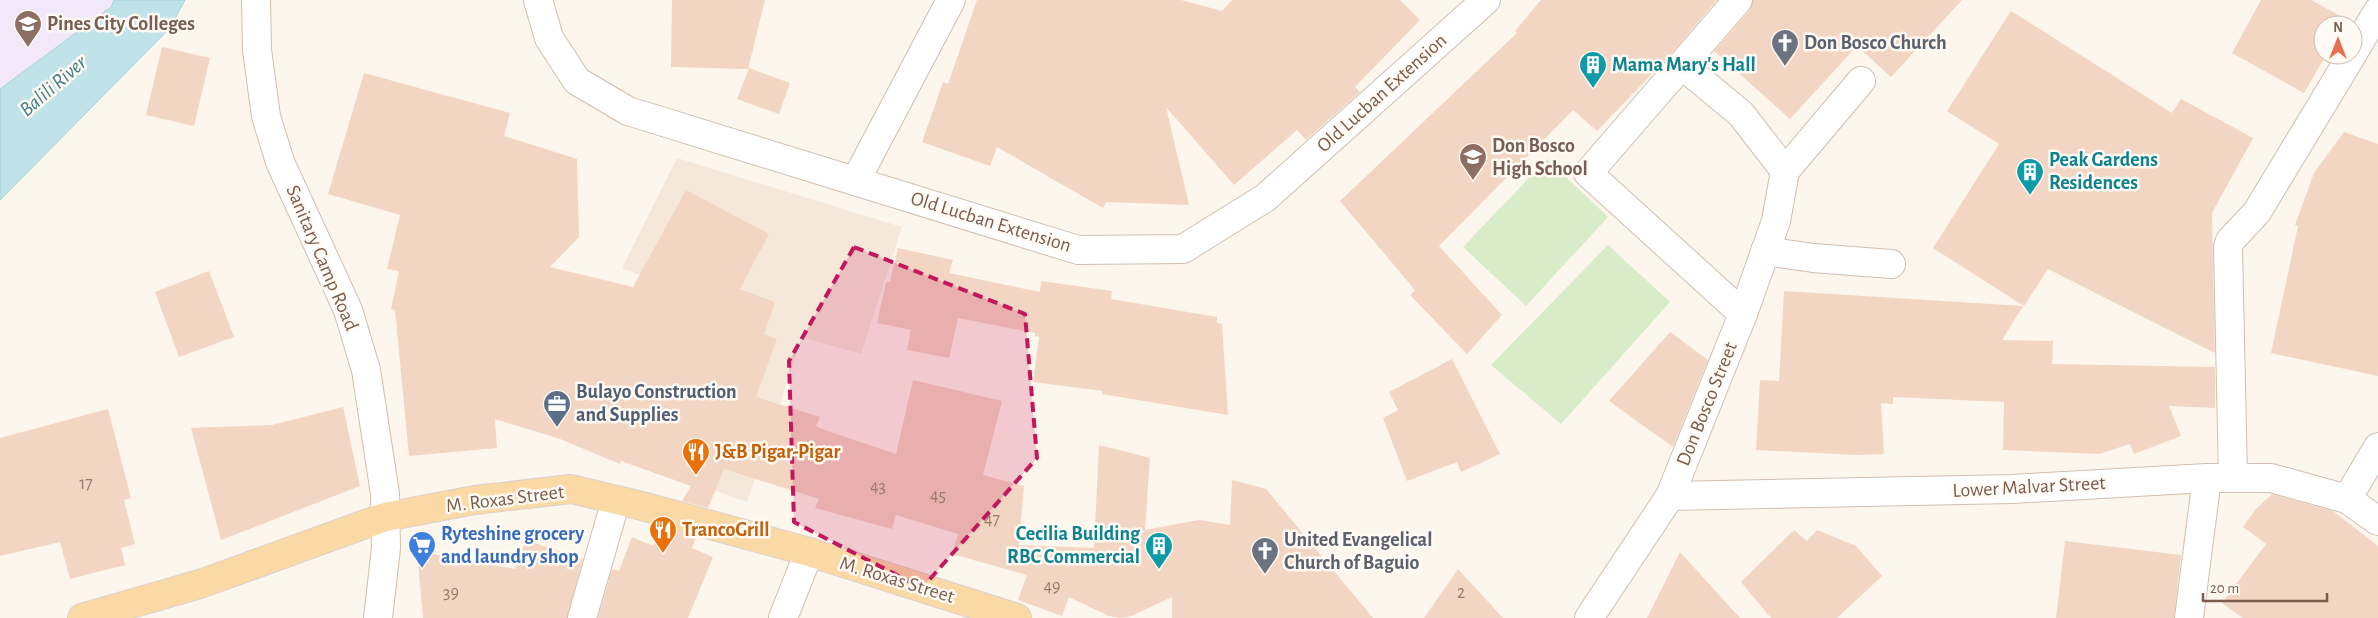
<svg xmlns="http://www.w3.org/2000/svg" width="2378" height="618" font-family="'Alegreya Sans',sans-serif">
<rect width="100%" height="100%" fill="#fdf6ec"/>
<path fill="#f5e8da" d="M 677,158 L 902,227 L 861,354 L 802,337 L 747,502 L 669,474 L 685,293 L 622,268 Z"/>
<path fill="#f3e8fa" d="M 0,0 L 114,0 L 111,7 L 0,89 Z"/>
<g fill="#d8ecc9">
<path d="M 1547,159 L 1608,217 L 1526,306 L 1463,247 Z"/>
<path d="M 1608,245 L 1670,302 L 1561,424 L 1491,365 Z"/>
</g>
<path fill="#bfe3e8" stroke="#a5d3da" d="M 114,0 L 185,0 L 170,28 L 0,200 L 0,89 L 111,7 Z"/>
<g fill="#f3d5c3">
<path d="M 672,0 L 765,0 L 748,69 L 671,67 Z"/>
<path d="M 977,0 L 1181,0 L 1222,11 L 1232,0 L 1400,0 L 1420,20 L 1355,87 L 1360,92 L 1306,140 L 1297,130 L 1234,185 L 1166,107 L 1189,205 L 1106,202 L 1103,208 L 997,147 L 990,166 L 922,142 L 943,82 L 948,84 Z"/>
<path d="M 1541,0 L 1717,0 L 1670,55 L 1597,131 L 1573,110 L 1439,246 L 1502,315 L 1467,354 L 1410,295 L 1415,290 L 1340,201 L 1517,33 L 1515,31 Z"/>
<path d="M 1753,0 L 1962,0 L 1891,77 L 1857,46 L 1790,119 L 1714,51 L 1750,10 Z"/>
<path d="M 2261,0 L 2311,0 L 2346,19 L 2343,25 L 2323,25 L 2323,55 L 2326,55 L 2304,93 L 2232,53 Z"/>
<path d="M 2011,11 L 2172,113 L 2181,99 L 2253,138 L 2212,213 L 2215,353 L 2048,269 L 2024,306 L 1933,248 L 1999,144 L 1947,111 Z"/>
<path d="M 162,47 L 210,58 L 194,126 L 146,115 Z"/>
<path d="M 749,68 L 790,83 L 779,114 L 737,99 Z"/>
<path d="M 364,73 L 510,113 L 504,136 L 577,159 L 579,237 L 550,267 L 633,287 L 686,190 L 769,234 L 740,289 L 775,302 L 764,334 L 777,339 L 756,397 L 820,417 L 816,426 L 822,429 L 896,454 L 913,380 L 1002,401 L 983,475 L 1024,486 L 1019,545 L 1094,548 L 1099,445 L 1150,458 L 1145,530 L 1199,520 L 1230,525 L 1232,480 L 1266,489 L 1373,618 L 1172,618 L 1172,597 L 1129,617 L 1119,618 L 1109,616 L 1069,597 L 1062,616 L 1018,600 L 1027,575 L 952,554 L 958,534 L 896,515 L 892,529 L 815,508 L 819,499 L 724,469 L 708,508 L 682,501 L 691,486 L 621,461 L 620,464 L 560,439 L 495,419 L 497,448 L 409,456 L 395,310 L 391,309 L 399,271 L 387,269 L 400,215 L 328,194 Z"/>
<path d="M 2344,132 L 2378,144 L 2378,376 L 2271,353 L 2298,226 L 2295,225 L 2314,173 Z"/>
<path d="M 898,248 L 953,260 L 949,273 L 1040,292 L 1041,281 L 1112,291 L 1111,299 L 1217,317 L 1217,323 L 1222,324 L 1228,415 L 1102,394 L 1103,391 L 1033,382 L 1039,337 L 1035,336 L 1035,333 L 958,318 L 949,358 L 907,350 L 911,330 L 877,323 L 886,282 L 890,282 Z"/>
<path d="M 209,271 L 234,337 L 179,357 L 155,292 Z"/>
<path d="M 1784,291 L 2023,306 L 2002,340 L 2053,341 L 2052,364 L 2215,367 L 2215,408 L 2169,406 L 2181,436 L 2134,454 L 2130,444 L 2099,454 L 2003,450 L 2004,402 L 1893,397 L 1893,404 L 1881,403 L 1884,454 L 1857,455 L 1756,450 L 1760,380 L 1779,381 Z"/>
<path d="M 1670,332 L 1708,360 L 1673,447 L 1609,401 Z"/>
<path d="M 1452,359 L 1500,454 L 1461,472 L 1457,462 L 1407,481 L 1383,418 L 1398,410 L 1389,392 Z"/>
<path d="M 343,407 L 360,486 L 221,540 L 191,428 L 272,425 Z"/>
<path d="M 108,409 L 131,498 L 124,500 L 135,544 L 121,548 L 125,565 L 70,579 L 60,542 L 0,556 L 0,438 Z"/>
<path d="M 2272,494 L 2333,511 L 2378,546 L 2378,618 L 2243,618 L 2222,603 L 2266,544 L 2243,527 L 2256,509 Z"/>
<path d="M 664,528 L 696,537 L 692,548 L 713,557 L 688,618 L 598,618 L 612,569 L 619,571 L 632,537 L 653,546 Z"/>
<path d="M 1794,530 L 1807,541 L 1817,530 L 1856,546 L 1882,576 L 1837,618 L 1771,618 L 1741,582 Z"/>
<path d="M 526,540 L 583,559 L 567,618 L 423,618 L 417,551 L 515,569 Z"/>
<path d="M 2065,541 L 2181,555 L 2174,618 L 2056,618 Z"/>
<path d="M 1680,552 L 1740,618 L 1647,618 Z"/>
<path d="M 1458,569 L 1503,618 L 1424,618 Z"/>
</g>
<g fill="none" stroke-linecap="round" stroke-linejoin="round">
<defs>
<g id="minor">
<path d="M 256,0 L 257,50 L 266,116 L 280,162 L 348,310 L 366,370 L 385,494 L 386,548 L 378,618"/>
<path d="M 538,0 L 549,38 L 577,81 L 628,111 L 1078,250 L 1183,249 L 1265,198 L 1486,0"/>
<path d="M 1738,0 L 1588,173 L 1743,314"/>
<path d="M 2353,53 L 2378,11"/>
<path d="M 1785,171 L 1861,81"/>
<path d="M 856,180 L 951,0"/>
<path d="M 1765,251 L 1813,258 L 1891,264"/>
<path d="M 2233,478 L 2228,247 L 2230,241 L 2257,212 L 2352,55"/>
<path d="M 1670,496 L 2012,489 L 2207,478 L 2271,478 L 2347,499 L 2378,521"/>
<path d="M 2347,499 L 2378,447"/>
<path d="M 582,618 L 616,500"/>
<path d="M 783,618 L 809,552"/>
<path d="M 1589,618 L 1670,496 L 1743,314 L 1776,221 L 1785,171 L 1741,114 L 1683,66"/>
<path d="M 2189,618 L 2207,478"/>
</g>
<path id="major" d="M 82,618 L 200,584 L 385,517 L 475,500 L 571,489 L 642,506 L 809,552 L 1017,618"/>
</defs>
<use href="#minor" stroke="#d1beb0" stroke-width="30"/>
<use href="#major" stroke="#dad1cd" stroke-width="30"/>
<use href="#minor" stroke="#fff" stroke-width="28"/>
<use href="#major" stroke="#fbd9a5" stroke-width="28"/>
</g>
<path fill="#c2185b" fill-opacity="0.2" stroke="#c2185b" stroke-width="4" stroke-dasharray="10 6" stroke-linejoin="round" d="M 854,247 L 1025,314 L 1037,458 L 922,588 L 794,522 L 789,361 Z"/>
<defs>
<symbol id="university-pin" viewBox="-11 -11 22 30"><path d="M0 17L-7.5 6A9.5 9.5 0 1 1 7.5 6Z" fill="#8d6e63" stroke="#fffaf3"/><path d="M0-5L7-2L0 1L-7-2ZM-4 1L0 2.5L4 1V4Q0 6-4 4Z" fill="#fff"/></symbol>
<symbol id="church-pin" viewBox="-11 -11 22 30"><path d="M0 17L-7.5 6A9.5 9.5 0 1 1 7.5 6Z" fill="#6b7280" stroke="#fffaf3"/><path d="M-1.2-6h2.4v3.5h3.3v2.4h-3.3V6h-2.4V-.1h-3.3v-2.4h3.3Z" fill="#fff"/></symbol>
<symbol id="building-pin" viewBox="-11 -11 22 30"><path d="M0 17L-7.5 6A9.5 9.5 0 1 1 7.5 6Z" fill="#0f9aa8" stroke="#fffaf3"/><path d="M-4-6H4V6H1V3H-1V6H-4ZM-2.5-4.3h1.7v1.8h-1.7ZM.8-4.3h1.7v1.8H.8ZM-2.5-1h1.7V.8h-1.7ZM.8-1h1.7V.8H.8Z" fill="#fff"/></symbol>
<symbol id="school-pin" viewBox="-11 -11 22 30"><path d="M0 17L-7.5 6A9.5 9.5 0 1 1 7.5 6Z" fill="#8d6e63" stroke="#fffaf3"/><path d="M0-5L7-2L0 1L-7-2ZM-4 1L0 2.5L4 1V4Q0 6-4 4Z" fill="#fff"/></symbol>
<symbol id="office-pin" viewBox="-11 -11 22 30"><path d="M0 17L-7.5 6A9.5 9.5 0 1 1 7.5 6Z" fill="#5c6f8a" stroke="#fffaf3"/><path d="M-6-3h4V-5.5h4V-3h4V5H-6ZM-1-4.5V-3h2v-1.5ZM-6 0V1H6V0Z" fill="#fff"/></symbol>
<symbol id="restaurant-pin" viewBox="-11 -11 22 30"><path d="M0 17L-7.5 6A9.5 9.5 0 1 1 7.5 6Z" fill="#e8710a" stroke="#fffaf3"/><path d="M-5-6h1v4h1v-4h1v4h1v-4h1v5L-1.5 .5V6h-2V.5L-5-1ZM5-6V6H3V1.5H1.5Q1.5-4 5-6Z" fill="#fff"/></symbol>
<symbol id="supermarket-pin" viewBox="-11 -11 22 30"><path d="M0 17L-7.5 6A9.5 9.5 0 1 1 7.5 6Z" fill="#3f7fe0" stroke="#fffaf3"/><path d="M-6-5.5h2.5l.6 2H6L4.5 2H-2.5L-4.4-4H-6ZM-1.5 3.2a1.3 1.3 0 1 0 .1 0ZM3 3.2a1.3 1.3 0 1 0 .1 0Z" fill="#fff"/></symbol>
</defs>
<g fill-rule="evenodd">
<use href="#university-pin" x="12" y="8" width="32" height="43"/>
<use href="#church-pin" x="1769" y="27" width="32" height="43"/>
<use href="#building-pin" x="1577" y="49" width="32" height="43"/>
<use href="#school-pin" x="1457" y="141" width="32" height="43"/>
<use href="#building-pin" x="2014" y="156" width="32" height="43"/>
<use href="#office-pin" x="541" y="388" width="32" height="43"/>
<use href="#restaurant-pin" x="680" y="436" width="32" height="43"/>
<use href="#restaurant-pin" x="647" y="514" width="32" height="43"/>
<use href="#supermarket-pin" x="406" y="529" width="32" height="43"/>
<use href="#building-pin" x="1143" y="530" width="32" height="43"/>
<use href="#church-pin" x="1249" y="535" width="32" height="43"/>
</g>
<g text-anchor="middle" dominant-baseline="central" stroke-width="5" stroke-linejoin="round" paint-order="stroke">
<g font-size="18" fill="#987a6a">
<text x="86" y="484">17</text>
<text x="878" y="487">43</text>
<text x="938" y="496">45</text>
<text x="992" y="520">47</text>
<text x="1052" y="587">49</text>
<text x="451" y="593">39</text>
<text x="1461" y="593">2</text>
</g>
<g font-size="20" font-weight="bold" fill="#785e54" stroke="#fffaf3" text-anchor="start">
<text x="47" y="24">Pines City Colleges</text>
<text x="1492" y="146">Don Bosco<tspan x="1492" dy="23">High School</tspan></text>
</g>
<g font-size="20" font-weight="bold" fill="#5b616d" stroke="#fffaf3" text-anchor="start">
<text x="1804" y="43">Don Bosco Church</text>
<text x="1284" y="540">United Evangelical<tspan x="1284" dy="23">Church of Baguio</tspan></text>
</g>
<g font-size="20" font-weight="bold" fill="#0d838f" stroke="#fffaf3" text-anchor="start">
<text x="1612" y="65">Mama Mary's Hall</text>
<text x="2049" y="160">Peak Gardens<tspan x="2049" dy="23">Residences</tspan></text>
<text x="1140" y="534" text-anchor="end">Cecilia Building<tspan x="1140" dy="23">RBC Commercial</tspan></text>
</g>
<g font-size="20" fill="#7a5c4d" stroke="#fffaf3">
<text transform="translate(1382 93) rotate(-42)">Old Lucban Extension</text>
<text transform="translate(991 222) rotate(17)">Old Lucban Extension</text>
<text transform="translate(322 258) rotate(67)">Sanitary Camp Road</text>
<text transform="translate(1707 404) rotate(-68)">Don Bosco Street</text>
<text transform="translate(2029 487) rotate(-3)">Lower Malvar Street</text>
<text transform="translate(505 499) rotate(-7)">M. Roxas Street</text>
<text transform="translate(897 580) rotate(17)">M. Roxas Street</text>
</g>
<g font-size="20" font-weight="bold" fill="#4e5e75" stroke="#fffaf3" text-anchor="start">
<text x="576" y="392">Bulayo Construction<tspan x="576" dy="23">and Supplies</tspan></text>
</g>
<g font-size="20" font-weight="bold" fill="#c56008" stroke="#fffaf3" text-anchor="start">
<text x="715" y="452">J&amp;B Pigar-Pigar</text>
<text x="682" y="530">TrancoGrill</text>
</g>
<g font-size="20" font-weight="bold" fill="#366cbe" stroke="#fffaf3" text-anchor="start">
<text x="441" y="534">Ryteshine grocery<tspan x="441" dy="23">and laundry shop</tspan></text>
</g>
<g font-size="21" font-style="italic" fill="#437c86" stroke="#fffaf3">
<text transform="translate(53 86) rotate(-41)">Balili River</text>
</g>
</g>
<g transform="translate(2338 40)"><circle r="24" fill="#fffaf3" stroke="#cabbb1"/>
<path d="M0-4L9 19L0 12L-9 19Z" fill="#e76f51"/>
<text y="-8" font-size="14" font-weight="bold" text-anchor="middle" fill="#7a5c4d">N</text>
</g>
<path d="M2203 593v8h124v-8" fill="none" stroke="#7a5c4d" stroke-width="2.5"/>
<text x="2210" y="593" font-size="15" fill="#7a5c4d" stroke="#fffaf3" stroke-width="4" paint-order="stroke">20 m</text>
</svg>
